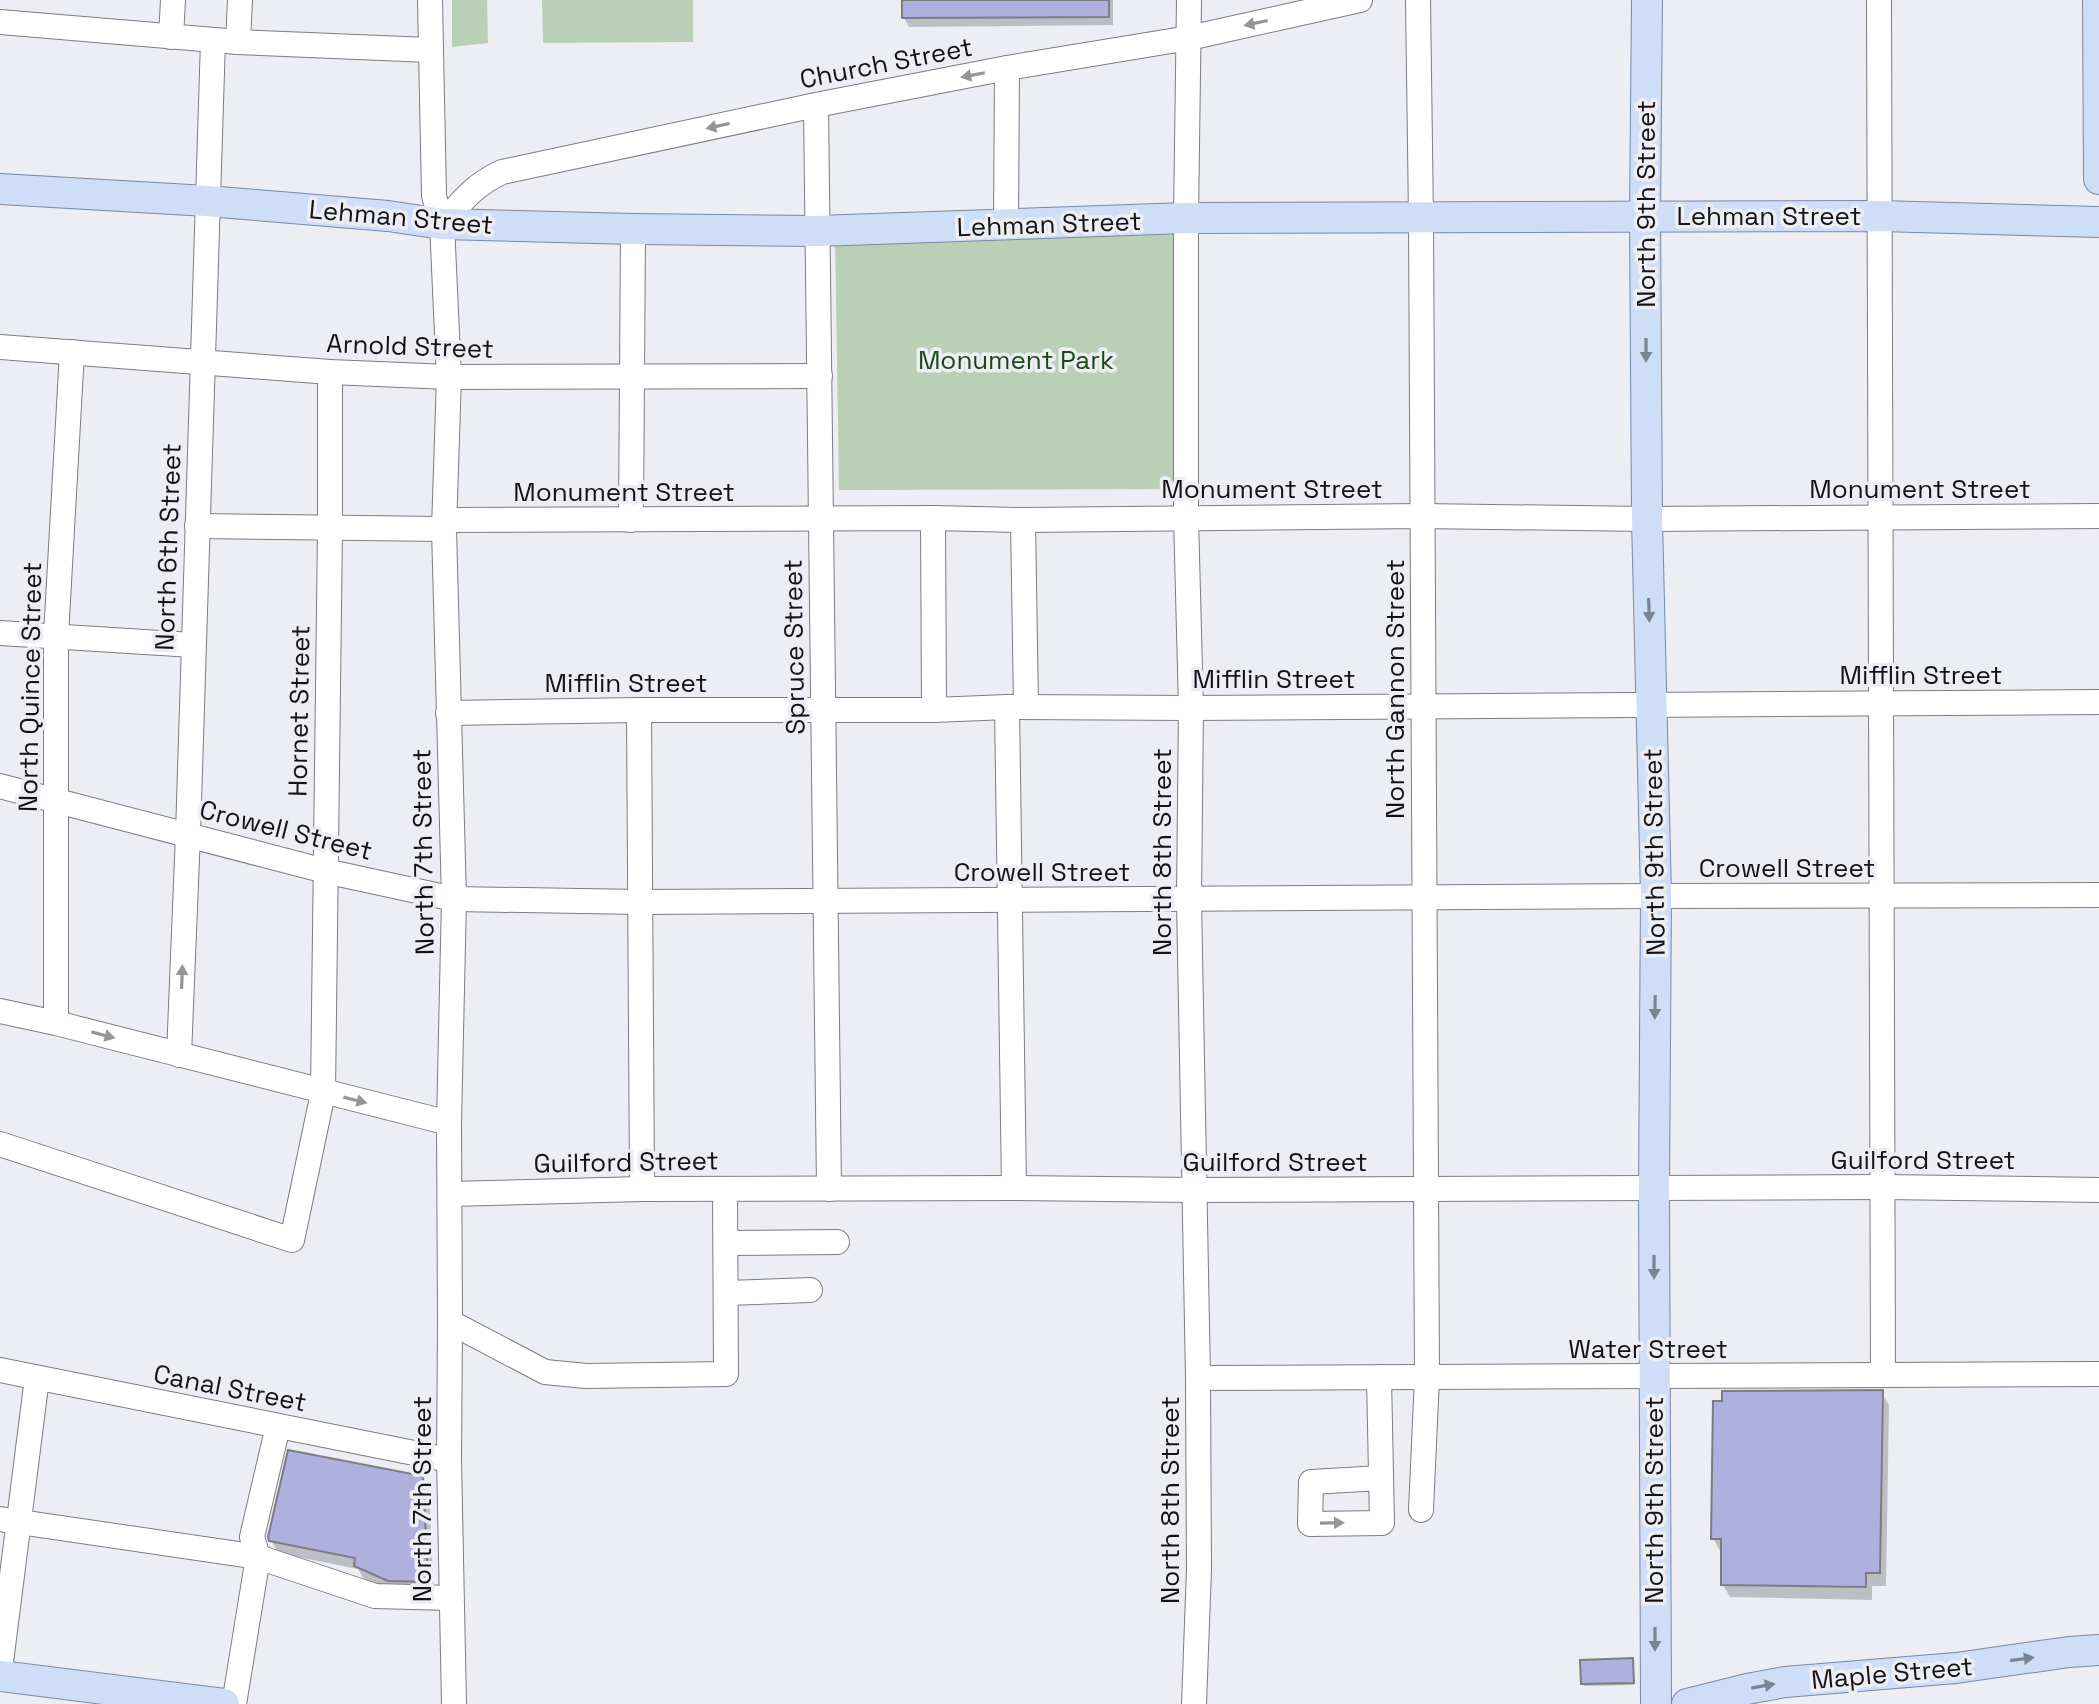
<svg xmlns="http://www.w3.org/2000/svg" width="2099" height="1704" font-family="'Space Grotesk',sans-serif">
<rect width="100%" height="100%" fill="#edeef4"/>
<g fill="#bad0b6">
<path d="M 452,0 L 487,0 L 488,43 L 452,47 Z"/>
<path d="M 542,0 L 693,0 L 693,42 L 543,43 Z"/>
<path d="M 1177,228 L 1178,489 L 839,490 L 835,234 Z"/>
</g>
<g fill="#0003">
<path d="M 904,0 L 1113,0 L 1113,25 L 909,27 L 904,18 Z"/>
<path d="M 1881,1392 L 1889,1405 L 1886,1586 L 1872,1586 L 1872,1600 L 1730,1597 L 1723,1585 L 1723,1551 L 1720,1551 L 1713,1538 Z"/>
<path d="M 422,1478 L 429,1491 L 434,1595 L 396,1594 L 363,1578 L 358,1569 L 278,1553 L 271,1540 Z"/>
<path d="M 1632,1660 L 1634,1685 L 1584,1686 L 1583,1684 Z"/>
</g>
<g fill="#aeb1dd" stroke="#7c7c82" stroke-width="2">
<path d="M 902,0 L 1109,0 L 1109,17 L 902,18 Z"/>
<path d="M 1883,1390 L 1880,1573 L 1866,1573 L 1866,1587 L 1721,1585 L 1721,1539 L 1711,1539 L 1713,1401 L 1722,1401 L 1722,1391 Z"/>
<path d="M 288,1450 L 423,1476 L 428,1582 L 388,1581 L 354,1566 L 355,1558 L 269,1541 L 268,1537 Z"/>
<path d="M 1633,1658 L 1634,1683 L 1581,1684 L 1580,1660 Z"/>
</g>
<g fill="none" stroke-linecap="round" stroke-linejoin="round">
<defs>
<g id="minor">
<path d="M 430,0 L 434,196 L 442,224 L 449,377 L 444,529 L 454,899 L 449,1123 L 450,1322 L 449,1460 L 454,1704"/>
<path d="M 1189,0 L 1186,218 L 1186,517 L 1191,708 L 1189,900 L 1198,1378 L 1199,1569 L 1194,1704"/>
<path d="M 1418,0 L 1421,218 L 1427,1377 L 1421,1510"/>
<path d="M 1879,0 L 1883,1375"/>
<path d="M 0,22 L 238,42 L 430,50"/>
<path d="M 171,37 L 173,0"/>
<path d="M 238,42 L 240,0"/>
<path d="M 816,105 L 829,1189"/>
<path d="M 442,224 C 462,201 474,185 502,172 L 816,105 L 1007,68 L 1189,38 L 1360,0"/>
<path d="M 1006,226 L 1007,68"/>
<path d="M 0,347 L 330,372 L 449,377 L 820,376"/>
<path d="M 933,518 L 934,710"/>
<path d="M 445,520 L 933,518 L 1023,520 L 1422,516 L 1647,519 L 2099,516"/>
<path d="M 631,520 L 633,229"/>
<path d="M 1023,520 L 1026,707"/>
<path d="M 197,526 L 444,529"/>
<path d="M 0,633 L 193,645"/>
<path d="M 1007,707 L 1014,1188"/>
<path d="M 639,710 L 642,1189"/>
<path d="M 448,713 L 639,710 L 934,710 L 1007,707 L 1191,708 L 2099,702"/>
<path d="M 0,786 L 325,871 L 454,899 L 640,902 L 1656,896 L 2099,895"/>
<path d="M 0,1011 L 56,1023 L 449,1123"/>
<path d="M 56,1023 L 56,636 L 72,352"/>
<path d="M 179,1055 L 188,834 L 213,40"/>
<path d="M 0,1144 L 292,1240 L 323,1093 L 330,527 L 330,372"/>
<path d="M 450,1194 L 642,1189 L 1014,1188 L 1193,1190 L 1883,1187 L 2099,1190"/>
<path d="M 726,1243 L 837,1242"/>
<path d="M 726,1293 L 810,1290"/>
<path d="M 450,1322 L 545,1372 L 586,1376 L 726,1374 L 725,1189"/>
<path d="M 0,1370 L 449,1460"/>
<path d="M 1379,1377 L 1382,1523 L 1310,1524 L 1311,1482 L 1381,1478"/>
<path d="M 1198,1378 L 2099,1374"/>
<path d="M 0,1519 L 258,1557 L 375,1596 L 450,1598"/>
<path d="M 0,1670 L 37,1378"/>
<path d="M 234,1704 L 258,1557 L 252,1537 L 278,1426"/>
</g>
<g id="major">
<path d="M 1647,0 L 1645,216 L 1647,519 L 1656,896 L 1654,1189 L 1656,1704"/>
<path d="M 2098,0 L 2099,179"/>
<path d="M 0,189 L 207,201 L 388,216 L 442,224 L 633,229 L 817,231 L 1186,218 L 1880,216 L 2099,222"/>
<path d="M 0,1676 L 224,1704"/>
<path d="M 1687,1704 L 1747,1689 L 1785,1682 L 1956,1668 L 2069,1652 L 2099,1650"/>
</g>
</defs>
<use href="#minor" stroke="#7c7c82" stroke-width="26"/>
<use href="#major" stroke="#7889a5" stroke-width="32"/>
<use href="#minor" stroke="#fff" stroke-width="24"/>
<use href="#major" stroke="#cfdef7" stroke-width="30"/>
</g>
<defs><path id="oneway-solid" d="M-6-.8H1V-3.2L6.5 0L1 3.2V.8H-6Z" transform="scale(2)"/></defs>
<g fill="#959596">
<use href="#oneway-solid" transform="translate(1256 23) rotate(168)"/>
<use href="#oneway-solid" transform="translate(973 75) rotate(169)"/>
<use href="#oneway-solid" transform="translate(718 126) rotate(168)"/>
<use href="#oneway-solid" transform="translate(182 977) rotate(-88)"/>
<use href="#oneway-solid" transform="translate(103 1035) rotate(15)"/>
<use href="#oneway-solid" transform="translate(355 1100) rotate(14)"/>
<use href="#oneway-solid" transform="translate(1332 1523) rotate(-1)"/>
</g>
<g fill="#7a8391">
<use href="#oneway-solid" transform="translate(1646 350) rotate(90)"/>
<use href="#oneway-solid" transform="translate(1649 610) rotate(88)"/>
<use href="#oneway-solid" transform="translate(1655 1007) rotate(91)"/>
<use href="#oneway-solid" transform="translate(1654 1267) rotate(90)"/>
<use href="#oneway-solid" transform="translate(1655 1639) rotate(90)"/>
<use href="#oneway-solid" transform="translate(2022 1659) rotate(-8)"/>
<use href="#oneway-solid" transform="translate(1763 1686) rotate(-10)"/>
</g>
<g text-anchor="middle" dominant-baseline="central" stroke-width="7" stroke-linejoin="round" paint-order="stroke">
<g font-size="26" fill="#131315" stroke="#edeef4">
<text transform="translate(886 63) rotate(-11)">Church Street</text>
<text transform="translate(1646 204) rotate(-90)">North 9th Street</text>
<text x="1769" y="216">Lehman Street</text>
<text transform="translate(401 217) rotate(5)">Lehman Street</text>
<text transform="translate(1049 224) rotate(-2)">Lehman Street</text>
<text transform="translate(410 346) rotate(2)">Arnold Street</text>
<text x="1272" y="489">Monument Street</text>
<text x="1920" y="489">Monument Street</text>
<text x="624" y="492">Monument Street</text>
<text transform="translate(168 547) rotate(-88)">North 6th Street</text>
<text transform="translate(794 647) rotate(-91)">Spruce Street</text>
<text x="1921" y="675">Mifflin Street</text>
<text x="1274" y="679">Mifflin Street</text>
<text x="626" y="683">Mifflin Street</text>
<text transform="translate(30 687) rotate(-89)">North Quince Street</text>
<text transform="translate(1395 689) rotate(-90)">North Gannon Street</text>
<text transform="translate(299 711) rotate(-89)">Hornet Street</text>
<text transform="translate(286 830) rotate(14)">Crowell Street</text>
<text transform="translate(423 852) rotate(-91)">North 7th Street</text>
<text transform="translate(1162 852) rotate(-90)">North 8th Street</text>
<text transform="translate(1654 852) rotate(-91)">North 9th Street</text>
<text x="1787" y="868">Crowell Street</text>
<text x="1042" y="872">Crowell Street</text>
<text x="1923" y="1160">Guilford Street</text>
<text transform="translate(626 1162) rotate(-1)">Guilford Street</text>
<text x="1275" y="1162">Guilford Street</text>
<text x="1648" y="1349">Water Street</text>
<text transform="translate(230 1388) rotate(11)">Canal Street</text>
<text transform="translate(422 1499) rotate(-90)">North 7th Street</text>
<text transform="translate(1170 1500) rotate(-90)">North 8th Street</text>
<text transform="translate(1654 1500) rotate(-90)">North 9th Street</text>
<text transform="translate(1892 1673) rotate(-5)">Maple Street</text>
</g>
<g font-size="26" fill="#1d4815" stroke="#edeef4">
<text x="1016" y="360">Monument Park</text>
</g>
</g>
</svg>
